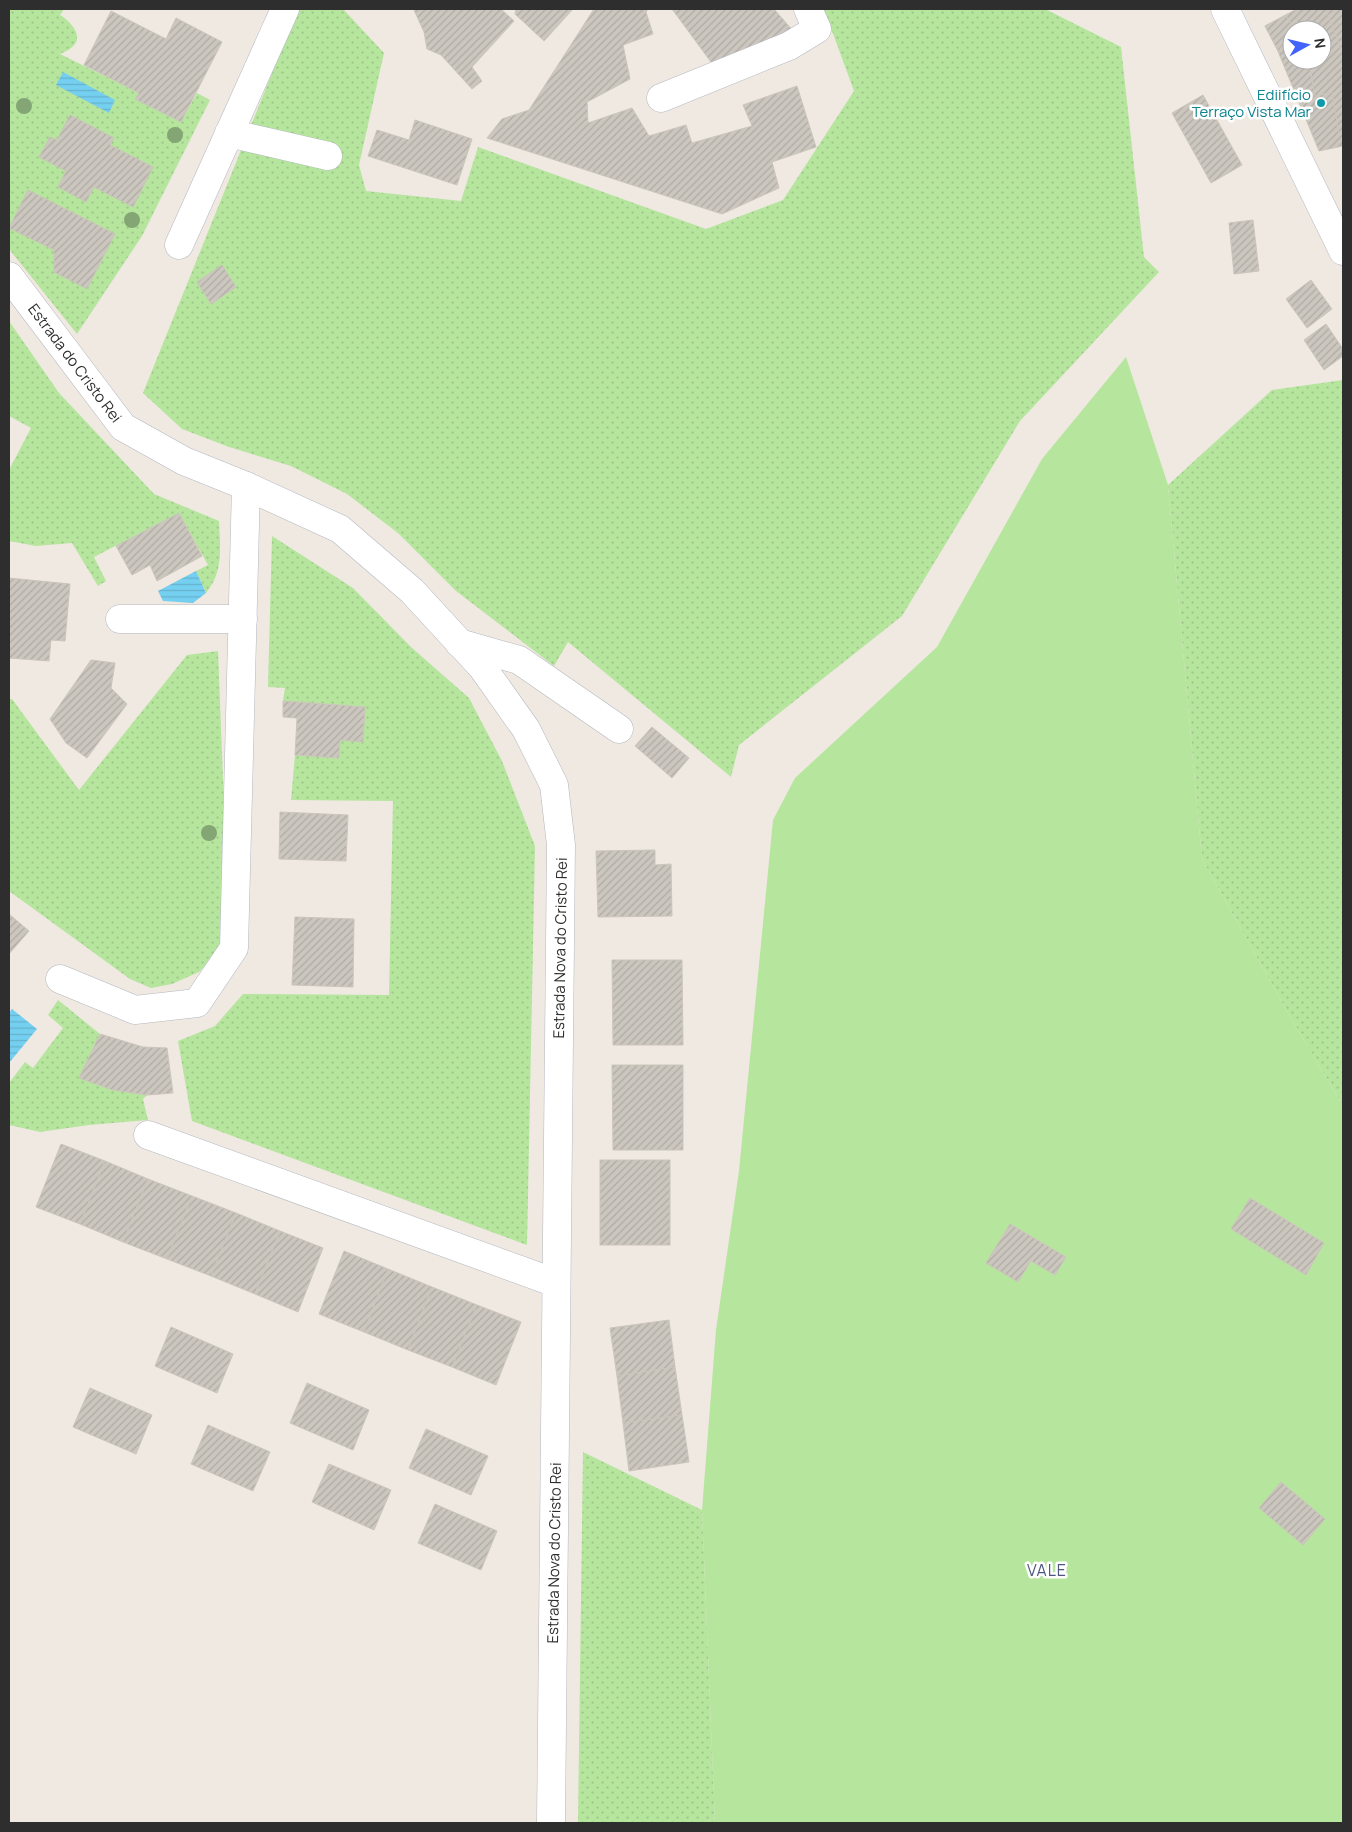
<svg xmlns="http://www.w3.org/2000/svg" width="1352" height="1832" font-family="Manrope,sans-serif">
<defs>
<pattern id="grass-dots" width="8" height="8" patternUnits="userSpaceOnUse" patternTransform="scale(1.25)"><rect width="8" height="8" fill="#b6e59e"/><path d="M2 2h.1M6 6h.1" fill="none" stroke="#9dc588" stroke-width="1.8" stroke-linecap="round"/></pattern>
<pattern id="water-rules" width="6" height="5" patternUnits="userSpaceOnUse" patternTransform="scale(1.25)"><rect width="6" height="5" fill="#75cff0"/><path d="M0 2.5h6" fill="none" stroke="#66b2ce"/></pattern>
<pattern id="building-hatch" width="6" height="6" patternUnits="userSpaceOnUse" patternTransform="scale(1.25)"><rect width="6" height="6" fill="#cbc7bf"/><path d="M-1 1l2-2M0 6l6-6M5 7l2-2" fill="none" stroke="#afaba4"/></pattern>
</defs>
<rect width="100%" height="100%" fill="#efe9e1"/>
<g fill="url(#grass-dots)">
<path d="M 9,9 L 64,9 L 60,15 C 70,21 86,37 71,48 C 68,51 63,52 60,54 L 139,93 L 135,99 L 181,122 L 197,93 L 210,100 L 142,236 L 77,334 L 9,249 Z"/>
<path d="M 298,9 L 343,9 L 384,53 L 359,165 L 366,191 L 461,201 L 478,147 L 706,229 L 783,200 L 854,91 L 824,9 L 1045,9 L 1121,47 L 1144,257 L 1159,272 L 1020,421 L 902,616 L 739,745 L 731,777 L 568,642 L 554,666 L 456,591 L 398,533 L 347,494 L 291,466 L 229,447 L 182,429 L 143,393 Z"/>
<path d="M 9,321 L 59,393 L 154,494 L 219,521 C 220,546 224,572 206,593 L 196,571 L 208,565 L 179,513 L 94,557 L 106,581 L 98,586 L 72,543 L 36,546 L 9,541 L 9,470 L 31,428 L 9,416 Z"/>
<path d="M 1343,380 L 1343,1106 L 1285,1008 L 1202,859 L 1168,485 L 1272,390 Z"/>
<path d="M 272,536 L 353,588 L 411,647 L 469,698 L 502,761 L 535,846 L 527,1245 L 192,1121 L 178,1041 L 215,1026 L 243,994 L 389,995 L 393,801 L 291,800 L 295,755 L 339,758 L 340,740 L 363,742 L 365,707 L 283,701 L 285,688 L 268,687 Z"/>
<path d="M 218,651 L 229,934 L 217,953 L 199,972 L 172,984 L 151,988 L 130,979 L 9,891 L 9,699 L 12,699 L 79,790 L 187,655 Z"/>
<path d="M 58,1000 L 100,1034 L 79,1078 L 113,1090 L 147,1095 L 143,1099 L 148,1120 L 89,1125 L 40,1132 L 9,1125 L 9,1083 L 25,1062 L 33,1068 L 63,1028 L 48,1015 Z"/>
<path d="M 583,1452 L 702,1510 L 715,1823 L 578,1823 Z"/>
</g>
<path fill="#b6e59e" d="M 1126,357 L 1168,485 L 1202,859 L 1285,1008 L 1343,1106 L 1343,1823 L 715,1823 L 702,1510 L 716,1330 L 739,1171 L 773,820 L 795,778 L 937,647 L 1042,459 Z"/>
<g fill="url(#water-rules)">
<path d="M 63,72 L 115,100 L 109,113 L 56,85 Z"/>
<path d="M 196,571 L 206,593 L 193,603 L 163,601 L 158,591 Z"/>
<path d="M 12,1009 L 37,1029 L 9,1063 L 9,1013 Z"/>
</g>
<g fill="url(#building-hatch)" stroke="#cbc5ba" fill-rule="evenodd">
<path d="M 415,9 L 501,9 L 514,21 L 472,67 L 482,81 L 472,89 L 441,55 L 427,49 L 424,32 L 414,10 Z"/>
<path d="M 516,9 L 573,9 L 544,41 L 515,14 Z"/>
<path d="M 594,9 L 648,9 L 646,12 L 653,34 L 623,45 L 630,79 L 587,102 L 588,123 L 632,108 L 649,136 L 686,125 L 692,143 L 752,126 L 743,105 L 797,86 L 816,147 L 772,162 L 779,188 L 722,214 L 487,138 L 502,119 L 529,110 Z"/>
<path d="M 672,9 L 774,9 L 794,32 L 711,62 Z"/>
<path d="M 1297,9 L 1343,9 L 1343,146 L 1319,151 L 1277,49 L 1265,26 ZM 1292,30 L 1322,30 L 1322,60 L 1292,60 Z"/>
<path d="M 1297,9 L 1326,9 L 1343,55 L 1343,134 L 1339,135 L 1332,92 L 1315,96 L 1311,73 L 1307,60 L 1322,60 L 1322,30 L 1294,30 L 1286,15 Z"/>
<path d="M 1326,9 L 1343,9 L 1343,55 Z"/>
<path d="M 111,11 L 166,39 L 176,18 L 222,42 L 181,122 L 135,99 L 139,93 L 84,65 Z"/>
<path d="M 1286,15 L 1294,30 L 1292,30 L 1292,41 L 1277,49 L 1265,26 Z"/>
<path d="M 1203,95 L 1242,165 L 1211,183 L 1172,113 Z"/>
<path d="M 70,115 L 114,138 L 110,145 L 153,167 L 133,207 L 94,187 L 86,202 L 58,187 L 66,171 L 39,157 L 50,137 L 57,140 Z"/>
<path d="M 415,120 L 472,139 L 457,185 L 368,156 L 377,130 L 409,140 Z"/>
<path d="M 28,190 L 115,234 L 87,289 L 54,272 L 54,250 L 9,228 Z"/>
<path d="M 1253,220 L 1259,271 L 1234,274 L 1229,223 Z"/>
<path d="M 222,265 L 236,287 L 211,304 L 197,282 Z"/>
<path d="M 1311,280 L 1332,309 L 1307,328 L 1286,299 Z"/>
<path d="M 1326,324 L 1343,349 L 1343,356 L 1324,370 L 1304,340 Z"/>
<path d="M 179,513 L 202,556 L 157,581 L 150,565 L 132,575 L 116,546 Z"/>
<path d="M 9,578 L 70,584 L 65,641 L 51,640 L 49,661 L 9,658 Z"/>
<path d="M 91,660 L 115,663 L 111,688 L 127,704 L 87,758 L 66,743 L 50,719 Z"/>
<path d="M 283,701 L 365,707 L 363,742 L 340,740 L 339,758 L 295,755 L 297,718 L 283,717 Z"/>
<path d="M 652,727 L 689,758 L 672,778 L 635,746 Z"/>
<path d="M 280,812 L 348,815 L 346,861 L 279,859 Z"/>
<path d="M 655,850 L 655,865 L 671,864 L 672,916 L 598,917 L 596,851 Z"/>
<path d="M 9,914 L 29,931 L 9,954 Z"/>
<path d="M 295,917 L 354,919 L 353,987 L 292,985 Z"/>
<path d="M 612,960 L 682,960 L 683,1045 L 613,1045 Z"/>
<path d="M 100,1034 L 143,1047 L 167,1048 L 173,1093 L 147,1095 L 113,1090 L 79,1078 Z"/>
<path d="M 612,1065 L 683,1065 L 683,1150 L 613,1150 Z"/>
<path d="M 61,1144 L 105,1161 L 80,1224 L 36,1207 Z"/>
<rect x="600" y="1160" width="70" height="85"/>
<path d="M 105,1161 L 148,1179 L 123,1242 L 80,1224 Z"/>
<path d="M 148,1179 L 192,1196 L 167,1259 L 123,1242 Z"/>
<path d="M 192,1196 L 236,1213 L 211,1276 L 167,1259 Z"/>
<path d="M 1250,1198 L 1324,1243 L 1306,1275 L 1231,1229 Z"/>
<path d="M 236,1213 L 280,1231 L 255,1294 L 211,1276 Z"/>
<path d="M 1010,1224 L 1066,1257 L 1055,1275 L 1031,1261 L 1018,1282 L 986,1263 Z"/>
<path d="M 280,1231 L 323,1248 L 298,1312 L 255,1294 Z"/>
<path d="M 344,1251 L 388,1269 L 364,1332 L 319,1314 Z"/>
<path d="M 388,1269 L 432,1287 L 408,1350 L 364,1332 Z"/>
<path d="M 432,1287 L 477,1305 L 452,1367 L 408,1350 Z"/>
<path d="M 477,1305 L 521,1322 L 496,1385 L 452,1367 Z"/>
<path d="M 669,1320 L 675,1367 L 617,1376 L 610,1328 Z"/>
<path d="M 171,1327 L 233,1354 L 217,1393 L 155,1366 Z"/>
<path d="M 675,1367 L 682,1415 L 623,1423 L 617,1376 Z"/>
<path d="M 307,1383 L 369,1410 L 353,1450 L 290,1423 Z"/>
<path d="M 90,1388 L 152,1415 L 136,1454 L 73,1427 Z"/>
<path d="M 682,1415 L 689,1462 L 629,1471 L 623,1423 Z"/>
<path d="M 208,1425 L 270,1452 L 253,1491 L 191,1464 Z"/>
<path d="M 426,1429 L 488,1456 L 471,1495 L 409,1468 Z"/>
<path d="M 329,1464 L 391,1490 L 374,1530 L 312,1502 Z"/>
<path d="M 1281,1482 L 1325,1519 L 1303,1545 L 1259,1508 Z"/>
<path d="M 435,1504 L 497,1531 L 481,1570 L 418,1543 Z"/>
</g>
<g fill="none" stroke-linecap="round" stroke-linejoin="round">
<defs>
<g id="minor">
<path d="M 1225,9 L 1343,251"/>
<path d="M 661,98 L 789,46 L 817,29 L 808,9"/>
<path d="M 229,133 L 328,156"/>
<path d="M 179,245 L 285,9"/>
<path d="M 9,276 L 123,427 L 184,461 L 246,486 L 340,529 L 412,591 L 482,667 L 526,729 L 554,785 L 561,845 C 557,1171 555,1497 551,1823"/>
<path d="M 120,619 L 243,619"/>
<path d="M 459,643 L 519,660 L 619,729"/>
<path d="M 60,979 L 135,1010 L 197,1003 L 234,948 L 246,486"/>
<path d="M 148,1135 L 556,1283"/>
</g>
</defs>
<use href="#minor" stroke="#b4b7c1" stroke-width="29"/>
<use href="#minor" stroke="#fff" stroke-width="28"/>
</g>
<g fill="#84a574">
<circle cx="24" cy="106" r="8"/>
<circle cx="175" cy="135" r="8"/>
<circle cx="132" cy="220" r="8"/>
<circle cx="209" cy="833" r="8"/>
</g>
<circle fill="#0f9aa8" stroke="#fff" stroke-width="2" cx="1321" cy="103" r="5"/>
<g text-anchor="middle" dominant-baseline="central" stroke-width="5" stroke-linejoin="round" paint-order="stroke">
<g font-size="15" fill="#0d838f" stroke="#fff" text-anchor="end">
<text x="1311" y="94">Ediifício<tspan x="1311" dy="17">Terraço Vista Mar</tspan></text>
</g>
<g font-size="15" fill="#2e2e2e" stroke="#fff">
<text transform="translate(75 363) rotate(53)">Estrada do Cristo Rei</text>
<text transform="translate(560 948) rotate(-89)">Estrada Nova do Cristo Rei</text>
<text transform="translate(554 1553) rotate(-89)">Estrada Nova do Cristo Rei</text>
</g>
<g font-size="16" letter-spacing="1" fill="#4d5680" stroke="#fff">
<text x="1047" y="1570">VALE</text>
</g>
</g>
<rect width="1352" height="1832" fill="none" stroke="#2e2e2e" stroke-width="20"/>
<g transform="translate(1307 45) rotate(82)"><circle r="24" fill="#ffffff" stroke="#ababab"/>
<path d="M0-4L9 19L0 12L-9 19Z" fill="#4264fb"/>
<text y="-8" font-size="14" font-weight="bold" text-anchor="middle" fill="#2e2e2e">N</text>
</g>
</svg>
